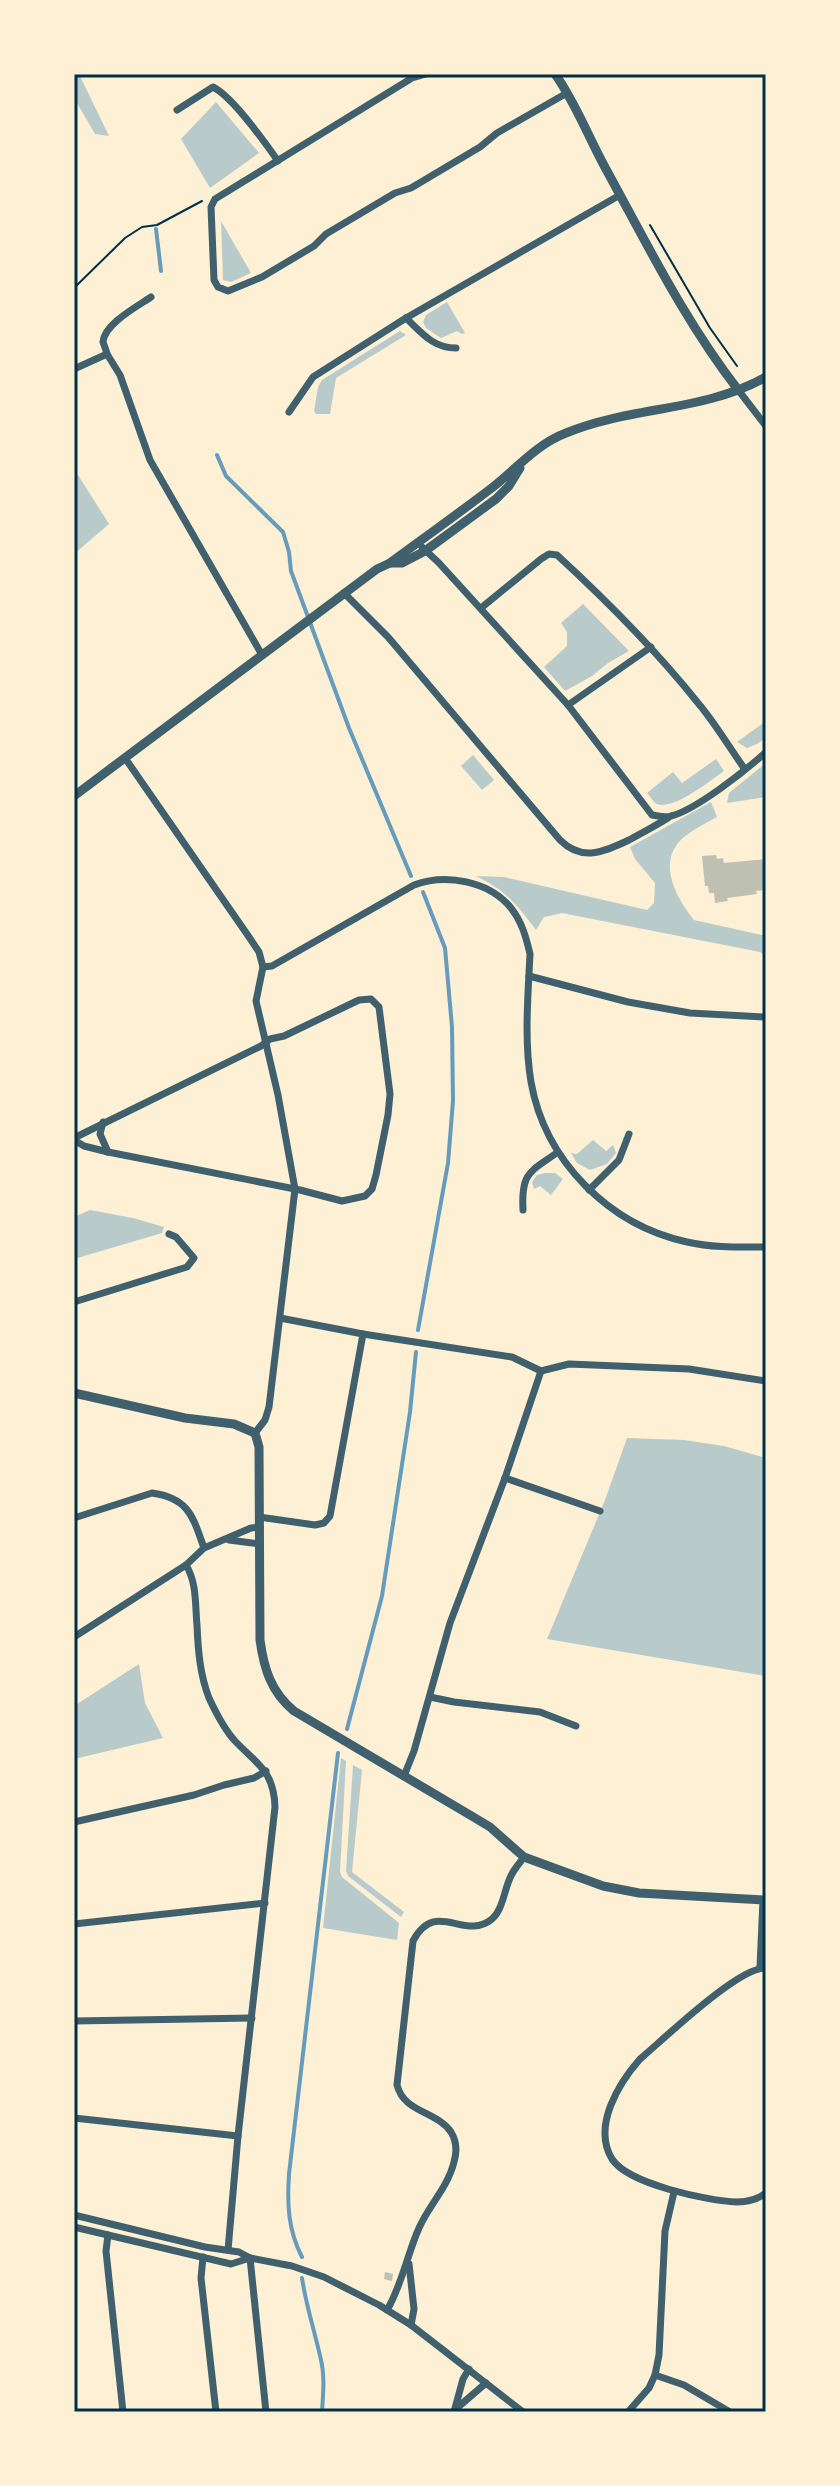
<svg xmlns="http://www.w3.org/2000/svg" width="840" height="2486" font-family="Inter,sans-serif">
<rect width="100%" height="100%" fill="#fdf0d5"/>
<g fill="#b9caca">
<path d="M 74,74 L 79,74 L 109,136 L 95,134 L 74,98 Z"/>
<path d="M 216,102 L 259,153 L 210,188 L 181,139 Z"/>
<path d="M 221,221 L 251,273 L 231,282 L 223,280 Z"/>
<path d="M 447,302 L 465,333 L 462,334 L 457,331 L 441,338 L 426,328 L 423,322 L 426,315 Z"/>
<path d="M 400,331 L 406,335 L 336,378 L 330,414 L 316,414 L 314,411 L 318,387 L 322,380 Z"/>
<path d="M 76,472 L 109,524 L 74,554 L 74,473 Z"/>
<path d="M 583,604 L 629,651 L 608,663 L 592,676 L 565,691 L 544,667 L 567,646 L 567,632 L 561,623 Z"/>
<path d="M 766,721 L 766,737 L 759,743 L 747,748 L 737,742 Z"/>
<path d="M 473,755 L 494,780 L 482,790 L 461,766 Z"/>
<path d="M 716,759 L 724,771 C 711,780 671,813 655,803 C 652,800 650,796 647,793 L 673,772 L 682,783 Z"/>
<path d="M 766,763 L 766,797 L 727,803 L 729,793 Z"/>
<path d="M 711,802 L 717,817 C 706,823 694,829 684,837 C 656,861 675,896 694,920 L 766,936 L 766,956 L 760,952 L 562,913 L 544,917 L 536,930 C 517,904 505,890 476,876 L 504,877 L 647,910 L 654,903 L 655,883 L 635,859 L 630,847 Z"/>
<path d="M 593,1140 L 606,1151 L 613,1145 L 616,1153 L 607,1164 L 590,1170 L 577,1163 L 571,1153 L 577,1154 Z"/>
<path d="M 545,1173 L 555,1173 L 563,1179 L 551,1195 L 540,1186 L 534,1189 L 532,1182 L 537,1175 Z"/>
<path d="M 90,1210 L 133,1218 L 164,1227 L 162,1233 L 74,1259 L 74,1217 Z"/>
<path d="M 627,1438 L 684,1440 L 724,1446 L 766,1458 L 766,1676 L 547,1639 L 605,1500 Z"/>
<path d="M 139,1664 L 145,1703 L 163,1738 L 74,1759 L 74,1706 Z"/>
<path d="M 341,1758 L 346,1761 L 340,1872 L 342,1877 L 399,1923 L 397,1940 L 323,1928 Z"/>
<path d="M 353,1765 L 362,1770 L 352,1872 L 404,1912 L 401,1917 L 348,1876 L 346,1871 Z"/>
</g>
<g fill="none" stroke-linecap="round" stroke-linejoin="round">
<g stroke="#669bbc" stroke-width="4">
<path d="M 156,229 L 161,271"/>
<path d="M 217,455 L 226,476 L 283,532 L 289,552 L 291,571 L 349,728 L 411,876"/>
<path d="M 418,1330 L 448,1163 L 453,1101 L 452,1027 L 445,948 L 423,892"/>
<path d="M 347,1729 L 382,1596 L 410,1412 L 416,1352"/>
<path d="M 302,2257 C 288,2230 287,2204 289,2174 L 338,1753"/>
<path d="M 302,2278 C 306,2306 315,2332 321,2360 C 325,2377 323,2395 322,2412"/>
</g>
</g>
<g fill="#bec0b2">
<path d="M 716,855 L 717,859 L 723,858 L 724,863 L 766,859 L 766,890 L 756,891 L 757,894 L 727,898 L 728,901 L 715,903 L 714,893 L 709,893 L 708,886 L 705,886 L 702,856 Z"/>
<path d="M 385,2272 L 393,2274 L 392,2281 L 384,2279 Z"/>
</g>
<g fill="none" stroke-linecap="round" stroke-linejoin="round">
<g stroke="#003049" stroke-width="2">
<path d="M 650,225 L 710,328 L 737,366"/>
<path d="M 74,288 L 125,238 L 142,227 L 157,225 L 202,201"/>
</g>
<g stroke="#3f606c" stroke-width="7">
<path d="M 426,74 L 412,78 L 215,199 L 211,207 L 214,280 L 218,287 L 228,291 L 262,277 L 314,246 L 326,234 L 395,193 L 411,188 L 480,147 L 497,133 L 567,93"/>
<path d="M 177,110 L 213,87 C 233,97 264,141 278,161"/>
<path d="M 406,318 C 422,333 433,348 456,348"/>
<path d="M 107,354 C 107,353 103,342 103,342 C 104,324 138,306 151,297"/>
<path d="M 74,369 L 107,354 L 120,375 L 150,460 L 262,655"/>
<path d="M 739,391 L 766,426"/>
<path d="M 289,412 L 313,377 L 406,318 L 620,195"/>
<path d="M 422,547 L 439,563 L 568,705 L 652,815 C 659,816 665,818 671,816 C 696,810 746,770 766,752"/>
<path d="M 344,593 L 388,637 L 560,840 C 582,862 604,852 629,840 C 642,833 655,826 668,818"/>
<path d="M 481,608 L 541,559 L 549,554 L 557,555 C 607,601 655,649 698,703 C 715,723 729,747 744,768"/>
<path d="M 568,705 L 651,647"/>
<path d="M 125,758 L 249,937 L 259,952 L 263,967 L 256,1001 L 278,1095 L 295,1189 L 269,1407 L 265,1420 L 255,1433"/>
<path d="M 263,967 L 272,966 L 414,885 C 446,873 489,881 511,908 C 522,922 526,937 530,954 C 528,996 524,1040 531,1082 C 545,1161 609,1225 687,1242 C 713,1248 740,1247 766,1247"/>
<path d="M 529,976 L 628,1002 L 690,1013 L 766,1017"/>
<path d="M 103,1122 L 100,1134 L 108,1152"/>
<path d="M 74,1138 L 261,1046 L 270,1039 L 284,1036 L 359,1000 L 371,999 L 379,1007 L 390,1094 L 388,1115 L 376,1175 L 372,1189 L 365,1196 L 342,1201 L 300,1190 L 108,1152 L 84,1146 L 74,1140"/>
<path d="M 589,1190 L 619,1160 L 629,1134"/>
<path d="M 523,1210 C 521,1172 530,1172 558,1152"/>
<path d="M 74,1302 L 187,1267 L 194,1258 L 176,1237 L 169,1234"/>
<path d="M 280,1318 L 363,1334 L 512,1357 L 541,1371 L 569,1364 L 689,1369 L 766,1381"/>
<path d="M 505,1478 L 600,1511"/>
<path d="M 259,1517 L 315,1525 L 324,1523 L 330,1516 L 363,1334"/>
<path d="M 74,1518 L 152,1493 C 189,1498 193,1517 204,1548"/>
<path d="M 229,1540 L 260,1544"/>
<path d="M 186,1565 C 197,1583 195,1604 197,1625 C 198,1650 200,1675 209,1698 C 216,1713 224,1729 235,1741 C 257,1764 274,1771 275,1807 L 238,2136 L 228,2250"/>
<path d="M 74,1637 L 186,1565 L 204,1548 L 251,1528 L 260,1527"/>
<path d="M 430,1697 L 454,1702 L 540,1712 L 576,1726"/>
<path d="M 404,1776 L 414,1751 L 450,1623 L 505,1478 L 541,1371"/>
<path d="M 74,1822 L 194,1795 L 224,1785 L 254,1778 L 266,1771"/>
<path d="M 74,1924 L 265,1903"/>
<path d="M 760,1967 L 763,1900"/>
<path d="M 766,1968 C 738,1967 664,2039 640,2059 C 619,2083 592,2126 612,2159 C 628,2184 708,2201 737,2202 C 748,2202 758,2199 766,2193"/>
<path d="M 74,2021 L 252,2018"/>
<path d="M 74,2118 L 238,2136"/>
<path d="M 74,2215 L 205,2247 L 239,2252 L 250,2258 L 292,2266 L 324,2277 L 379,2305 L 411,2325 L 523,2412"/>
<path d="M 74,2227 L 231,2264 L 250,2258"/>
<path d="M 108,2235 L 106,2251 L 123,2412"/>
<path d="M 203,2257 L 201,2278 L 216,2412"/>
<path d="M 250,2258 L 266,2412"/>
<path d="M 409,2264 L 414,2309 L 411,2325"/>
<path d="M 387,2310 C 402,2285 407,2255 419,2228 C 429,2205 448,2187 454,2162 C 457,2152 457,2142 451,2132 C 437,2111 404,2113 397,2085 L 413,1941 C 436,1898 464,1942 492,1919 C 503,1909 504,1891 510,1878 C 513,1870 519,1864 524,1857"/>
<path d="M 655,2375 L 684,2385 L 730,2412"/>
<path d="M 457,2408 L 486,2383"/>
<path d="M 454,2412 L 463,2379 L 469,2369"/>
<path d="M 628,2412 L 649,2388 L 655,2375 L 659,2355 L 665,2231 L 674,2192"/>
</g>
<g stroke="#3f606c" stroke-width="9">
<path d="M 555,74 C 576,103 589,139 607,171 C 648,246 686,323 739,391"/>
<path d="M 390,563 L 402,563 L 425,551 L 496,499 L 509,486 L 520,468"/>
<path d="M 74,796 L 377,569 L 390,563 C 424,538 459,513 493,487 C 517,468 537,444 566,433 C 631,406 704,412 766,377"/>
<path d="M 74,1393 L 185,1418 L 234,1424 L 255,1433 L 259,1447 L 260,1640 C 264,1669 271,1692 294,1711 L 470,1815 L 490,1827 L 524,1857 L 603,1886 L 639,1893 L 766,1900"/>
</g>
</g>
<rect width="840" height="2486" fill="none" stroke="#fdf0d5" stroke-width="152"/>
<rect x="76" y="76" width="688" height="2334" fill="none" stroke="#003049" stroke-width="3"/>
</svg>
